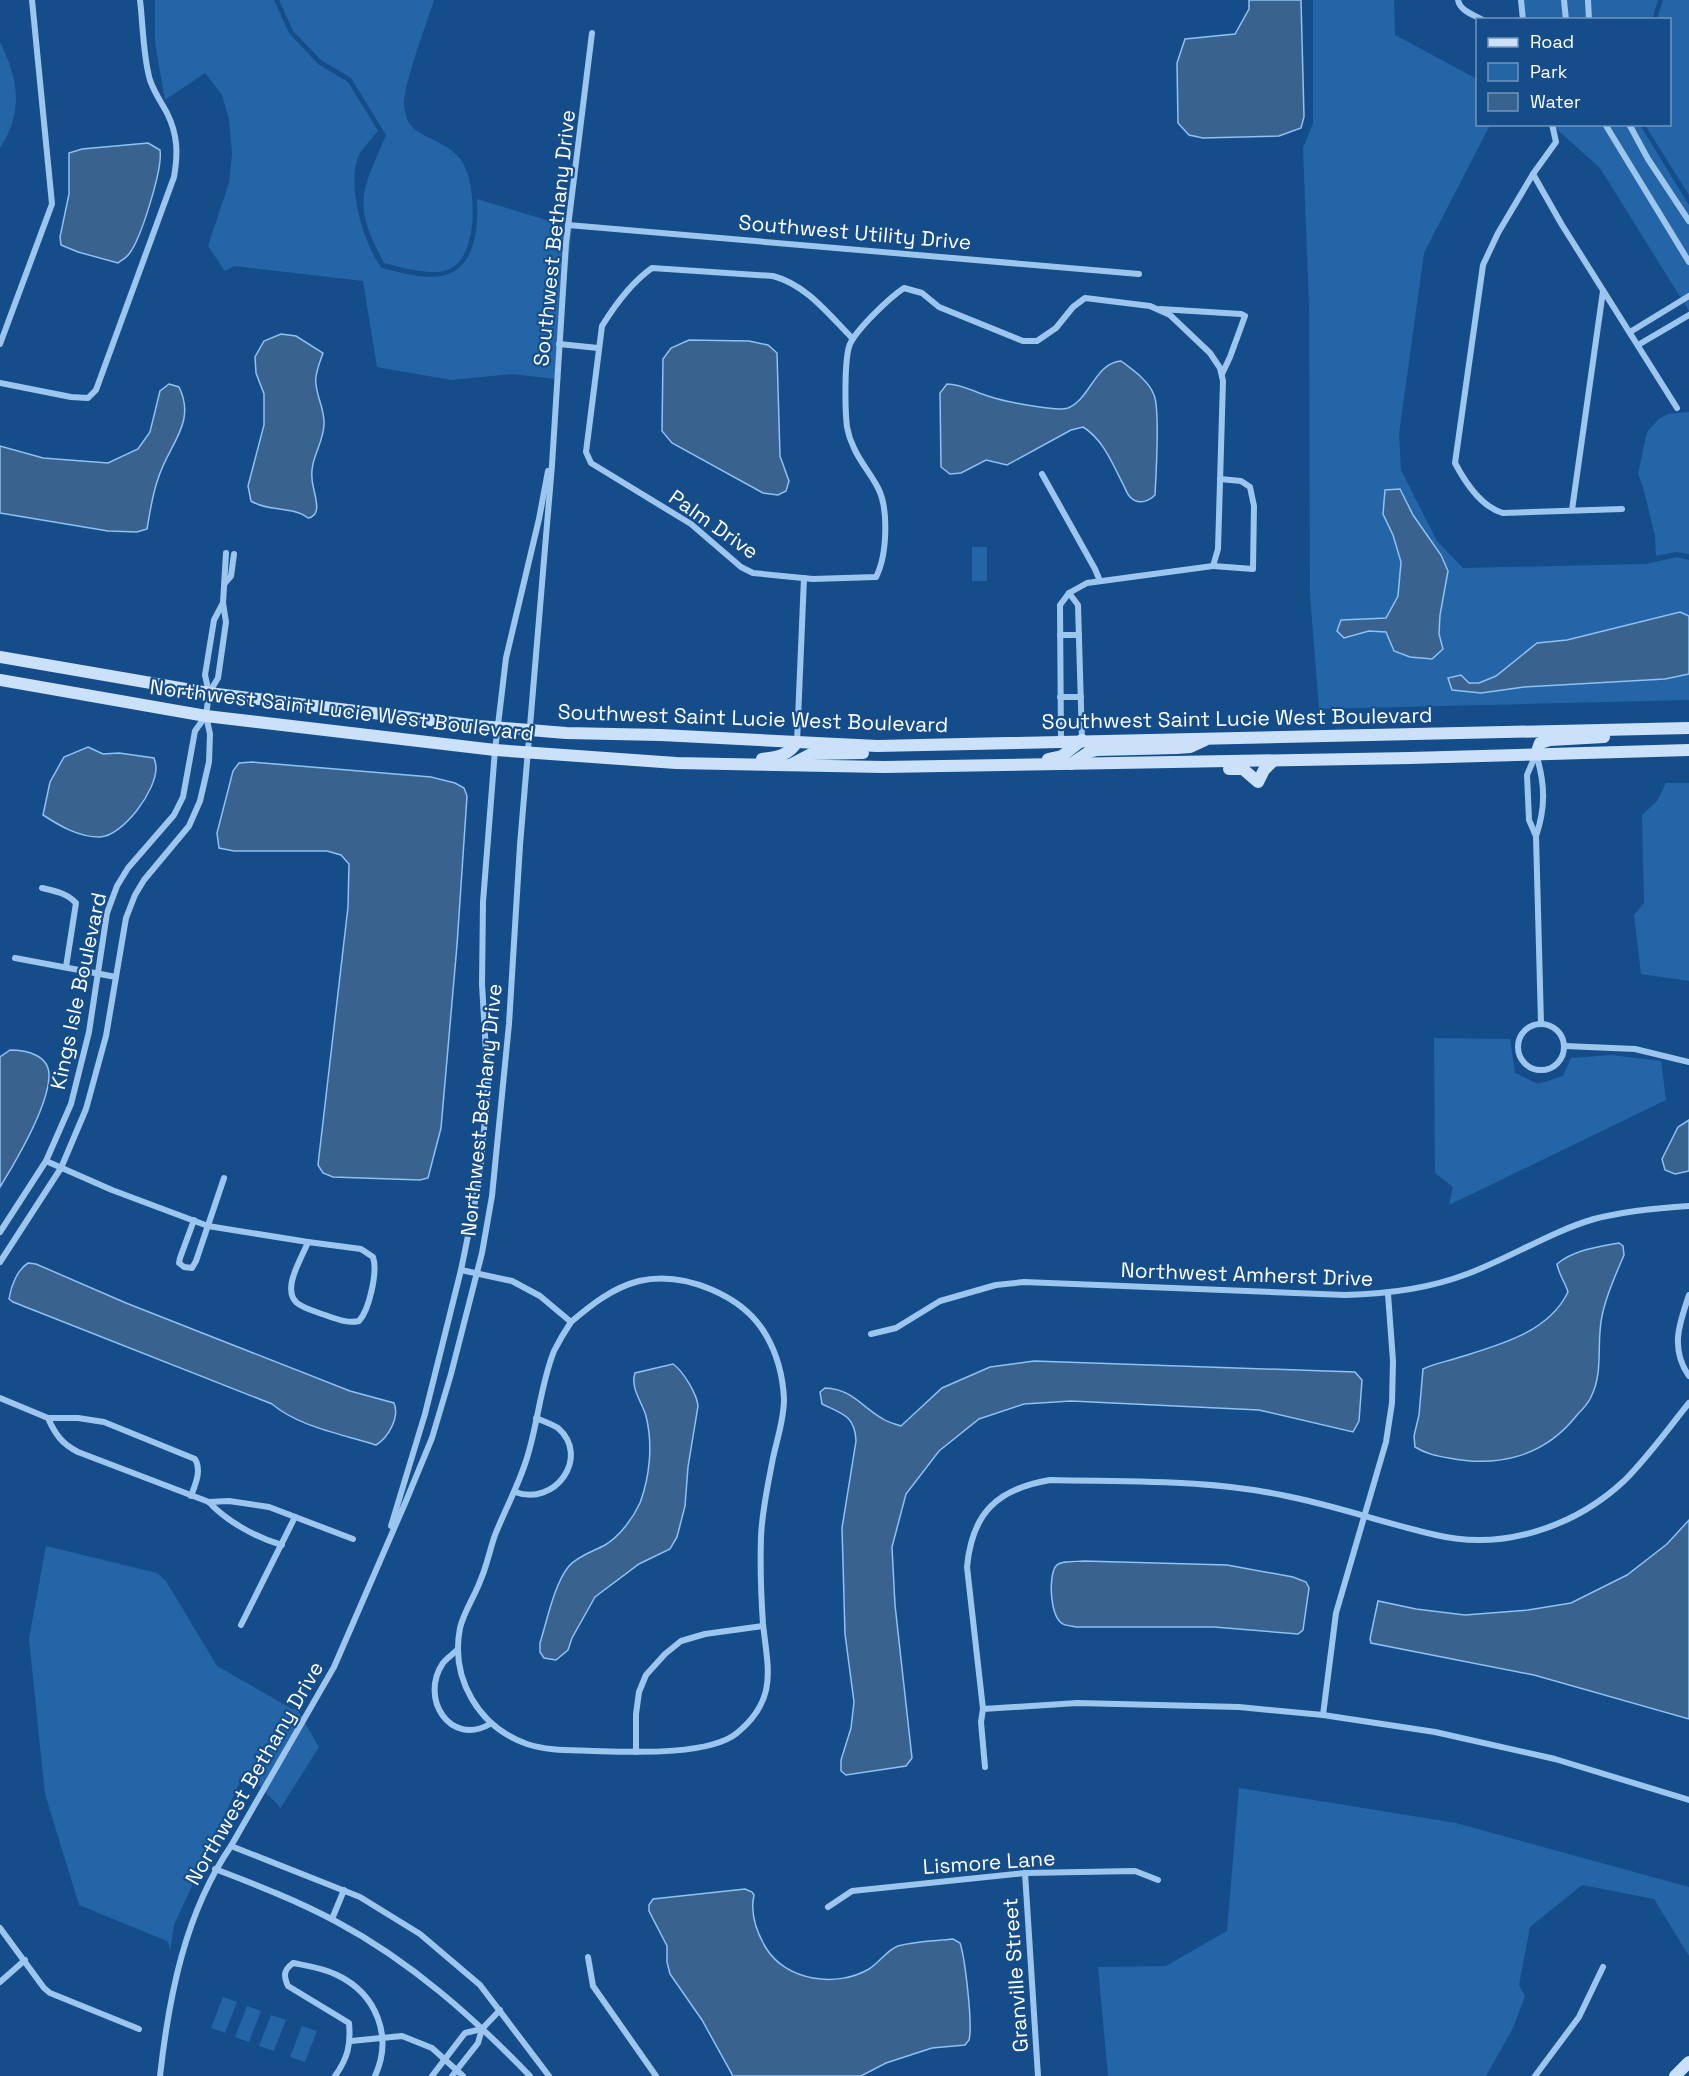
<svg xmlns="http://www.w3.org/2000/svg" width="1689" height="2076" font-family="'Space Grotesk',sans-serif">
<rect width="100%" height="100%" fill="#154d8a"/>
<g fill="#2465a7">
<path d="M 155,0 L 274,0 L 289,33 L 318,64 L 348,82 L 378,131 C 372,138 365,146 360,153 C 345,180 363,245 382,268 C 426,280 467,289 476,231 C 478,221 477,209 477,199 L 572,228 L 556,379 L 512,374 L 451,380 L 377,367 L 363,281 L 234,266 L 225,271 L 208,246 L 229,183 L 232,154 L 229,119 L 222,95 L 205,73 L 165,100 L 155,43 Z"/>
<path d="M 279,0 L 434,0 C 428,19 402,89 404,105 C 405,110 406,119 409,123 C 420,139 450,141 463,163 C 477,187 479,260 447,270 C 431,276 400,267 384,263 C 352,203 361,194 386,135 L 351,78 L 321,60 L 293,31 Z"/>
<path d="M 1313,0 L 1394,0 L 1395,35 L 1477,79 L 1478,124 L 1490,125 L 1424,253 L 1399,434 L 1401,470 L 1437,541 L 1463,568 L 1646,564 L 1677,557 L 1689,560 L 1689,700 L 1319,709 L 1310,595 L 1309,304 L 1303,148 L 1313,123 Z"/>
<path d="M 1522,0 L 1658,0 L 1652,20 L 1523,19 Z"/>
<path d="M 1663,0 L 1689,0 L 1689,195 L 1645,125 L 1670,124 L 1670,20 L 1657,19 Z"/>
<path d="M 0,42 C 18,78 24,112 0,148 Z"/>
<path d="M 1552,125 L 1640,125 L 1689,205 L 1689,311 L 1600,168 Z"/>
<path d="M 1689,412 L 1689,554 L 1676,552 L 1656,556 L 1655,536 L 1643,487 L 1638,474 L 1647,432 L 1659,419 L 1668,414 Z"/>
<rect x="972" y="547" width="15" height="34"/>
<path d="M 1666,783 L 1689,783 L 1689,981 L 1641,974 L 1634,915 L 1644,903 L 1642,815 L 1657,801 Z"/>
<path d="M 1434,1038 L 1510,1039 L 1515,1073 L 1538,1084 L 1563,1076 L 1571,1058 L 1611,1055 L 1661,1061 L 1666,1100 L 1449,1205 L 1453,1187 L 1435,1173 Z"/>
<path d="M 46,1546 L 157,1573 L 166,1581 L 217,1666 L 292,1709 L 297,1709 L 319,1747 L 280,1809 L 279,1806 L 245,1771 L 174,1925 L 170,1952 L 169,1944 L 167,1941 L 79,1905 L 45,1794 L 29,1639 Z"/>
<path d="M 1239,1788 L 1456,1823 L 1689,1887 L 1689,1956 L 1654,1899 L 1582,1885 L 1530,1927 L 1519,1985 L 1525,1996 L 1513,2028 L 1486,2076 L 1108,2076 L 1098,1967 L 1166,1966 L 1227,1931 Z"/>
<path d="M 223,1997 L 237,2002 L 225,2033 L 211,2028 Z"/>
<path d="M 247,2006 L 261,2011 L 249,2042 L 235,2037 Z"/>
<path d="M 271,2015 L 286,2020 L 274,2051 L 259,2046 Z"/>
<path d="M 302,2026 L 317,2031 L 305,2062 L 290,2057 Z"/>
</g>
<g fill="#39628f" stroke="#8fc1f2" stroke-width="1.5">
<path d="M 1249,0 L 1301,0 L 1304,117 L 1301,128 L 1279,136 L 1203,138 L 1189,135 L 1178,123 L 1177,63 L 1185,39 L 1235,34 L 1249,9 Z"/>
<path d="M 148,143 L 160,150 C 163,168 141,239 129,254 C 126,258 122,260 118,263 L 78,252 L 61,245 L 60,237 L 69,194 L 69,153 L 82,149 Z"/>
<path d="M 281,334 L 296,336 L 323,353 C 320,362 314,375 316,384 C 317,398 325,410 324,425 C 323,444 310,459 312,478 C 312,491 325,515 308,518 C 294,506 268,512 251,501 L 248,486 L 264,425 L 264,394 L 256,373 L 255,357 L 264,341 Z"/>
<path d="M 689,340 L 749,341 L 768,345 L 777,353 L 780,456 L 789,481 L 786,491 L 778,495 L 763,493 L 672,443 L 662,431 L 663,359 L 671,348 Z"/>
<path d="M 1121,361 C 1133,370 1149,381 1154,395 C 1160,409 1156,477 1155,495 C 1148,502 1138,505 1130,497 C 1127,494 1125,488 1123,484 C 1113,465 1103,439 1083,427 L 1071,430 L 1007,465 L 986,460 L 961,473 L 950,474 L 941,467 L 940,393 L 947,384 C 962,384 976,393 991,397 C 1003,401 1057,412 1068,408 C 1091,398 1095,363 1121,361 Z"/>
<path d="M 169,384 L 179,387 C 197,423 168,445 158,479 C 152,495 150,513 147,529 L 137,532 L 108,531 L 0,513 L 0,446 L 43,458 L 108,463 L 138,449 L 150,432 L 160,391 Z"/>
<path d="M 1400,489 L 1413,515 L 1441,555 L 1448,571 L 1440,615 L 1439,634 L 1443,649 L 1432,659 L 1410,657 L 1394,651 L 1386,632 L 1369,631 L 1344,638 L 1337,631 L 1341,620 L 1386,618 L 1398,596 L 1401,562 L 1393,535 L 1383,514 L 1385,490 Z"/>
<path d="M 1680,612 L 1689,616 L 1689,674 L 1665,679 L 1524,687 L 1481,693 L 1452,690 L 1448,678 L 1461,675 L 1469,683 L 1479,683 L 1496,676 L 1537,643 L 1567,640 Z"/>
<path d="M 88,747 L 103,754 L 119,753 L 154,758 C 155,761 156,764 156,767 C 157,790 123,836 100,837 C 78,837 60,826 43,815 L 50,782 L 64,757 Z"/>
<path d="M 252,762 L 431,777 L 455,783 L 464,788 L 467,796 L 457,945 L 441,1128 L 428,1178 L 420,1180 L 333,1177 L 323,1173 L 318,1165 L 348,907 L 349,864 L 341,855 L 327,851 L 234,851 L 219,848 L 217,833 L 233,771 L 239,763 Z"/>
<path d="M 10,1050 C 26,1050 49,1055 49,1075 C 49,1105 16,1161 0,1187 L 0,1057 Z"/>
<path d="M 1689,1120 L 1689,1171 L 1675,1174 L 1665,1170 L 1662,1159 L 1678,1127 Z"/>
<path d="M 1619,1243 L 1623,1246 L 1624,1255 C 1616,1274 1606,1295 1602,1316 C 1596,1343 1604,1371 1591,1397 C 1588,1404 1582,1410 1577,1415 C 1545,1456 1499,1468 1449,1458 C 1437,1456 1426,1454 1415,1447 L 1414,1436 L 1419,1415 L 1423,1369 C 1433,1364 1444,1362 1454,1359 C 1495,1346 1548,1334 1568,1292 C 1565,1282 1559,1275 1557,1264 C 1574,1250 1597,1247 1619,1243 Z"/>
<path d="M 28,1263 L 36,1264 L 126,1303 L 350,1391 L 394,1403 C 400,1417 388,1438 376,1445 C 342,1434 299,1427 272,1404 L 13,1302 L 9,1299 C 11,1286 17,1270 28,1263 Z"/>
<path d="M 1034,1361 L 1355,1372 L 1362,1380 L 1359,1421 L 1353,1432 L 1259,1410 L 1071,1401 L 1024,1404 L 979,1419 L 939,1451 L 906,1494 L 892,1547 L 895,1605 L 912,1758 L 906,1766 L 846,1775 L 841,1771 L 841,1760 L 851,1728 L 854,1702 L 845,1634 L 842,1528 L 856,1441 C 855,1416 843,1414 822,1404 L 820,1392 L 825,1388 C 853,1389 861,1407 883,1419 C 889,1423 896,1424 901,1426 L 942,1388 L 990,1367 Z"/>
<path d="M 673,1364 C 683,1371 697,1394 698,1406 L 688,1467 L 685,1506 L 677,1537 L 670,1549 L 639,1564 L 595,1597 L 572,1638 L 568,1650 L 556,1660 L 544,1658 L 540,1652 L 540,1643 C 547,1621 554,1584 569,1566 C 578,1556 594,1551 605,1545 C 620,1536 633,1518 640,1503 C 650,1476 653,1444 646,1416 C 642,1402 630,1388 635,1373 Z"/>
<path d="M 1689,1520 L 1689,1719 L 1534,1675 L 1371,1643 L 1370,1639 L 1378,1601 L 1416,1609 L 1465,1615 L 1528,1610 L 1571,1603 L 1627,1575 L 1667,1544 Z"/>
<path d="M 1084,1561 L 1227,1565 L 1293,1577 L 1306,1582 L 1309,1588 L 1303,1630 L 1298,1634 L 1214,1627 L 1077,1627 C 1073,1626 1066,1626 1063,1624 C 1050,1617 1048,1576 1056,1566 C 1061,1560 1077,1562 1084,1561 Z"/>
<path d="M 745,1889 L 752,1892 L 754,1895 C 750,1913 757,1933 766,1948 C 786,1981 837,1988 869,1969 C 880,1962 887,1950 898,1946 C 915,1941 936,1941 953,1939 L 960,1943 C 965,1958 973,2025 969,2040 L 965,2045 L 932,2048 L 886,2063 L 861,2076 L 733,2076 L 702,2020 L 670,1974 L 667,1962 L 667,1946 L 649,1911 L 649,1905 L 653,1899 Z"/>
</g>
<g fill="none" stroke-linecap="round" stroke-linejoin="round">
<g stroke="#9dc6ef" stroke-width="6">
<path d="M 1458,0 C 1460,11 1474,15 1483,20"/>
<path d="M 1521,0 L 1523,20"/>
<path d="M 1564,0 L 1566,20"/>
<path d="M 1588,0 L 1589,20"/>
<path d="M 1552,124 L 1556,142 L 1533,174 L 1498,233 L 1483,265 L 1455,463 C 1465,482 1481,507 1503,513 L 1622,509"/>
<path d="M 1605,124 L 1689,262"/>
<path d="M 1629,124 L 1648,159 L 1689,221"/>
<path d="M 1533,174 L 1562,225 L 1677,408"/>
<path d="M 568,225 L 1139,274"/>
<path d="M 1160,309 L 1241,314 L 1245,316 L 1230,357 L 1222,374"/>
<path d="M 1630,332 L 1689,296"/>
<path d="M 853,339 C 829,315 807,285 773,276 L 652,268 C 632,282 615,305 602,326 L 586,452 L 591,463 L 691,524 L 741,567 L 753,573 L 813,579 L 876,577 C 887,556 889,509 878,488 C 871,474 860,462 854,448 C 851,442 848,433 847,427 C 845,410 844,358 850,344 C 857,329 889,298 904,288 L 922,293 L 939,307 L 1023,341 L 1037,341 L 1056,328 L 1073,307 L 1085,298 L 1150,306 L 1170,315 L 1210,353 L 1220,368 L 1223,381 L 1218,549 L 1213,566 L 1087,583 L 1069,593 L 1060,605 L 1061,742"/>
<path d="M 0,344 L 52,204 L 32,0"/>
<path d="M 559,344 L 598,348"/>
<path d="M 1638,345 L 1689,315"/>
<path d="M 0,383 L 71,397 L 88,398 L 96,390 L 174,177 C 178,154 178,135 167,113 C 161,102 154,92 150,80 C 143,57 143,24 140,0"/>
<path d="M 1042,474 L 1095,569 L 1100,581"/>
<path d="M 1572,510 L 1603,291"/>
<path d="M 1213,566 L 1253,569 L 1254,506 L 1250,487 L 1241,481 L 1220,479"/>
<path d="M 225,583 L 231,576 L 234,554"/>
<path d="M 1069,593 L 1078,605 L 1082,740"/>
<path d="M 1060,635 L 1079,635"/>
<path d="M 209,693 L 205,675 L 214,620 L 223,603"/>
<path d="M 1060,697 L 1081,697"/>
<path d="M 797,742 L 804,578"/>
<path d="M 1536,754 C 1545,783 1546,807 1536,836 L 1541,1023"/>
<path d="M 1536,754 L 1527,775 L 1529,820 L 1536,836"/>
<path d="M 42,888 C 55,891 67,893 76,903 L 66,967"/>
<path d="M 15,958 L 116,977"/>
<circle cx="1541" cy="1047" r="23"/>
<path d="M 1565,1046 L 1635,1049 L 1689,1062"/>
<path d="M 46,1161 L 112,1190 L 208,1226 L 308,1242"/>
<path d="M 194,1220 L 180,1258 L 179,1263 L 184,1267 L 192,1268 L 196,1261 L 224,1178"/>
<path d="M 0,1232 L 46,1161 L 71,1104 L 89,1032 L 107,913 L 117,886 L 128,868 L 174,815 L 183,797 L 195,731 L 205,717"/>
<path d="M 308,1242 L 361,1249 L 373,1257 C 378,1272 369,1310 359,1321 C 347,1324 334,1318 322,1314 C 314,1311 303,1308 297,1303 C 281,1289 302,1258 308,1242 Z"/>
<path d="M 0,1262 L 61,1168 L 86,1109 L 106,1036 L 126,918 L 135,895 L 144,880 L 189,826 L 200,801 L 209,762 L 210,734 L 206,716 L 209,693 L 218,678 L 226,622 L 223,603 L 226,553"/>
<path d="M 461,1270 L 512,1281 L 540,1296 L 571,1322 C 591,1305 612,1288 639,1281 C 684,1271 743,1295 766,1335 C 777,1354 783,1378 784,1399 C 784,1420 777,1439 773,1458 C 768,1484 762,1511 761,1537 C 760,1566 761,1595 763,1624 C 768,1670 778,1699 737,1733 C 709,1756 630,1752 593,1751 C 572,1750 548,1751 527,1744 C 479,1727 450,1679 460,1628 C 464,1611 475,1596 481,1579 C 487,1565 490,1549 495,1535 C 505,1510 518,1486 526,1461 C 538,1425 540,1386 554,1351 C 559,1341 565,1331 571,1322"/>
<path d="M 1689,1295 C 1679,1324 1670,1349 1689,1376"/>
<path d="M 871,1334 L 896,1328 L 940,1301 L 996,1285 L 1024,1282 L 1345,1295 C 1387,1294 1428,1289 1467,1274 C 1510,1258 1550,1232 1594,1219 C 1625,1211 1657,1208 1689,1206"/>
<path d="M 0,1398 L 48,1418 C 55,1434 62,1444 78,1452 L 209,1502 C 226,1521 257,1538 282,1545"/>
<path d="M 1689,1403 C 1668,1429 1648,1457 1625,1480 C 1575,1527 1503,1551 1436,1535 C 1387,1524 1340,1507 1291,1497 C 1212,1479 1130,1482 1050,1480 C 997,1489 972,1513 967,1567 L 983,1709 L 1077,1703 L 1239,1707 L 1323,1715 L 1435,1732 L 1555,1759 L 1689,1800"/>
<path d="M 48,1418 L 78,1418 L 104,1422 L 195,1459 C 202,1471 195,1485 191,1496"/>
<path d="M 515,1492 C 555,1507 591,1457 558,1428 C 552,1424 543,1421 536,1418"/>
<path d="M 209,1502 L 229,1501 L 269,1507 L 353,1539"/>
<path d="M 391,1526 L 425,1414 L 461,1270 L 479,1182 L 488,1087 L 482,984 L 483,902 L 495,750 L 506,658 L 539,519 L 548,471"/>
<path d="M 241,1625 L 295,1517"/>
<path d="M 457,1650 C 453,1654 447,1658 443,1663 C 419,1698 450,1747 490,1724"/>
<path d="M 983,1709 L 981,1722 L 985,1767"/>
<path d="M 1323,1715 L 1336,1613 L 1386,1442 L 1392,1403 L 1393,1361 L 1388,1294"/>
<path d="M 636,1752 L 636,1714 L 639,1692 L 646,1675 L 665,1654 L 681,1641 L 705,1634 L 763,1626"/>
<path d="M 231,1846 L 360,1897 L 420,1934 L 480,1985 L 549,2076"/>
<path d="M 215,1869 C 257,1885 298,1901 337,1922 C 410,1961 473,2017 530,2076"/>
<path d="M 1025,1873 L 1038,2076"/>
<path d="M 828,1907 L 852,1891 L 1025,1873 L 1135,1871 L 1158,1880"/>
<path d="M 332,1919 L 344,1890"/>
<path d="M 0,1928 L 44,1988 L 50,1993 L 139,2029"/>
<path d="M 588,1957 L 593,1986 L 656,2076"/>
<path d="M 0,1982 L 25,1960"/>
<path d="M 351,2041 L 402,2036 L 432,2048 L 463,2076"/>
<path d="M 160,2076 C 169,1996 185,1913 231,1846 L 334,1667 L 406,1501 L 432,1438 L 451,1374 L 482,1253 L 492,1196 L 509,1024 L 520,845 L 552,465 L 566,243 L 592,33"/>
<path d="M 335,2076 C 348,2058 351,2044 349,2023 L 288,1986 C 283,1975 284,1970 293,1963 C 308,1966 323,1968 337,1975 C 377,1994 393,2037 375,2076"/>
<path d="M 432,2076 L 465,2033 L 482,2029"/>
<path d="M 452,2076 L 478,2043 L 482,2029 L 500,2010"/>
<path d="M 1535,2076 L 1579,2017 L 1603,1967"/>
</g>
<g stroke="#cbe1fa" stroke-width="12">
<path d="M 0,657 L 209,693 L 479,726 L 566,733 L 661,735 L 877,746 L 1689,728"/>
<path d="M 0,680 L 206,716 L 495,750 L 676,763 L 884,767 L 1410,758 L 1689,750"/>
<path d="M 1536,754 L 1540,743 L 1550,740 L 1604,737"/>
<path d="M 762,759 C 777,757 788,756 797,742"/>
<path d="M 1048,759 L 1062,756 L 1082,740"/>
<path d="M 1071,764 L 1089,752 L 1097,750 L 1177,748 L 1190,747 L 1205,740"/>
<path d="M 790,765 L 811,754 L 863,753"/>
<path d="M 1229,769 L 1243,769 L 1258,782 L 1264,770 L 1273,761"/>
<path d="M 1675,2076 L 1689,2062"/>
</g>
</g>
<g text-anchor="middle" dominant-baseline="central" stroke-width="4.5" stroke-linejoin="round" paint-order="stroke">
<g font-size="21" fill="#fff" stroke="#154d8a">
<text transform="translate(855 232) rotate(5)">Southwest Utility Drive</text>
<text transform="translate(554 238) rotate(-84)">Southwest Bethany Drive</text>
<text transform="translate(714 524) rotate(35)">Palm Drive</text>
<text transform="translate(342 710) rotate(7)">Northwest Saint Lucie West Boulevard</text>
<text transform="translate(753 718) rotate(2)">Southwest Saint Lucie West Boulevard</text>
<text transform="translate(1237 718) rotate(-1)">Southwest Saint Lucie West Boulevard</text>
<text transform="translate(78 991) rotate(-78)">Kings Isle Boulevard</text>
<text transform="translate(481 1110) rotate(-84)">Northwest Bethany Drive</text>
<text transform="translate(1247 1274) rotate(2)">Northwest Amherst Drive</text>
<text transform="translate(254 1773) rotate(-60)">Northwest Bethany Drive</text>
<text transform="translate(989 1862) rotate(-4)">Lismore Lane</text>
<text transform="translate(1015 1975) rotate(-94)">Granville Street</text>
</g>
</g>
<rect x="1476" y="18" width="195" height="108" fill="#154d8a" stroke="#7394b9" stroke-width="1.5"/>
<rect x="1488" y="38" width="30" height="9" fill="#cbe1fa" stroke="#7394b9" stroke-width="1.5"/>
<text x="1530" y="48" font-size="18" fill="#ffffff">Road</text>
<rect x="1488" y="63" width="30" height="18" fill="#2465a7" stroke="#7394b9" stroke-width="1.5"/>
<text x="1530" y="78" font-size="18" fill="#ffffff">Park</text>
<rect x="1488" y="93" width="30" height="18" fill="#39628f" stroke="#7394b9" stroke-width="1.5"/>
<text x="1530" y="108" font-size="18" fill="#ffffff">Water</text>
</svg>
